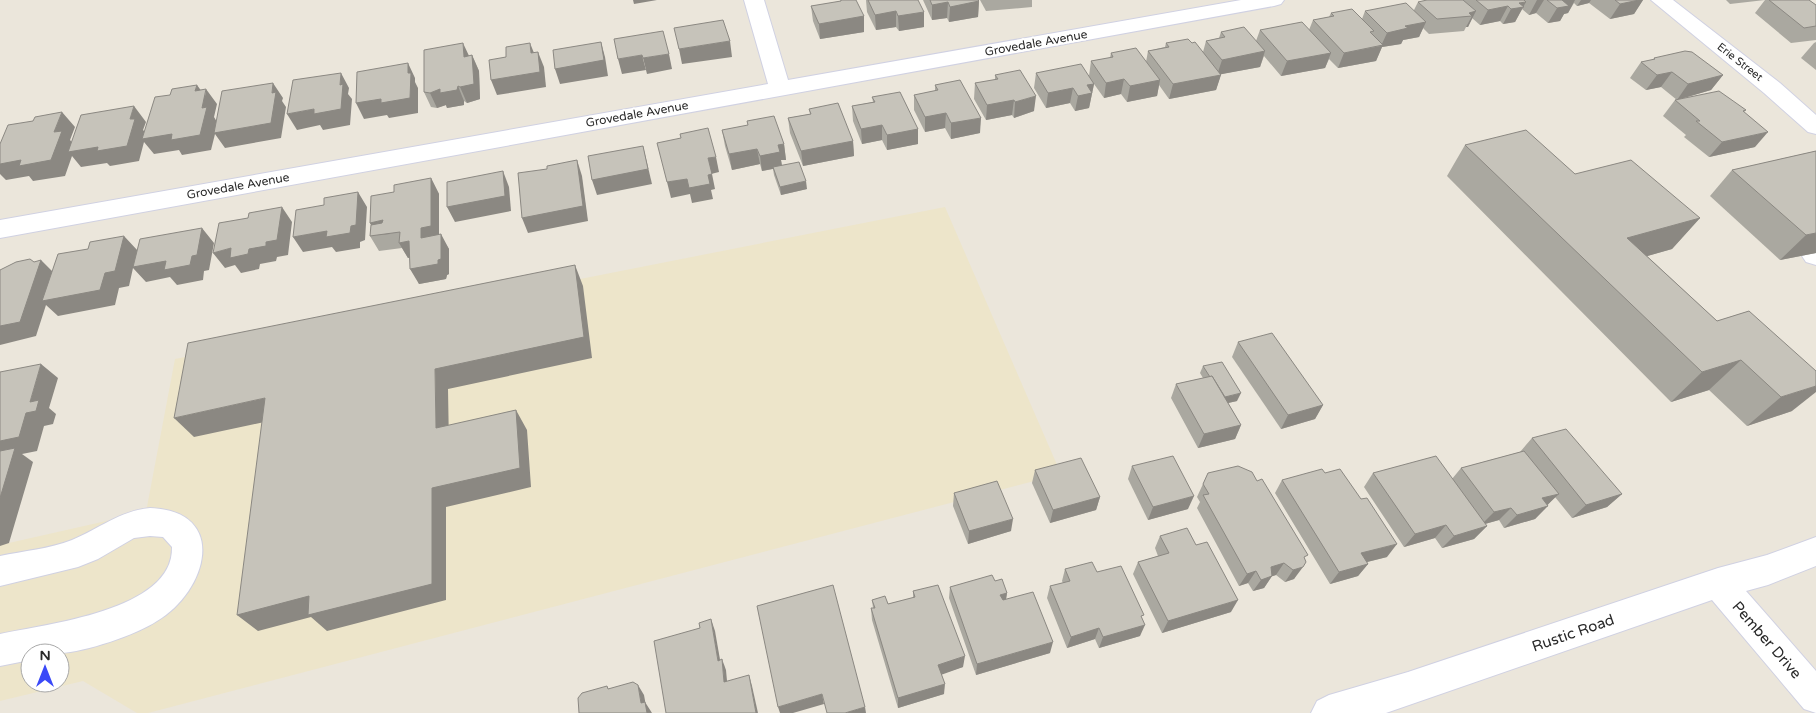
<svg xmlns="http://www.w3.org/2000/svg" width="1816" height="713" font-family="'Varela Round',sans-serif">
<rect width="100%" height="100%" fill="#ebe6db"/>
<path fill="#ede5ca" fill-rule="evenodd" d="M 945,207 L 1061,474 L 148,713 L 137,713 L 83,681 L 0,701 L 0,545 L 146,512 L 175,359 ZM 30,653 L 60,653 L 60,683 L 30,683 Z"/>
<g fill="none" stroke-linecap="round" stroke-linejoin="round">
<defs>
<g id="minor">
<path d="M 744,0 L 764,0 L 788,80 L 1241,0 L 1284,0 L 1281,4 L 1274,6 L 0,238 L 0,220 L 768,84 Z"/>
<path d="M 1651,0 L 1673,0 L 1780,83 L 1816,115 L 1816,134 L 1808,132 L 1764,93 Z"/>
<path d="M 1816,247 L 1816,265 L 1806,262 L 1802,256 L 1806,250 Z"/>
<path d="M 150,508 C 230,511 207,592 157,621 C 136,635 85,652 60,653 C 51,654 40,653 30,653 L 30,660 L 0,666 L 0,634 C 45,624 174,611 172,547 L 163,537 L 150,536 L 134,538 L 98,559 L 78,567 L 0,586 L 0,556 C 23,551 50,549 72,540 C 99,529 119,511 150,508 Z"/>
<path d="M 1816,537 L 1816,566 L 1768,585 L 1746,591 L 1816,671 L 1816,713 L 1804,709 L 1712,600 L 1386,713 L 1311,713 L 1317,701 L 1329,695 L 1408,672 L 1718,568 L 1767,555 Z"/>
</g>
</defs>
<use href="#minor" stroke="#d0d1e2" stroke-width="2"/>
<use href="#minor" fill="#fff" fill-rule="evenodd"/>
</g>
<g fill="#aaa8a0">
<path d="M 840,0 L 864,16 L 864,32 L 820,39 L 813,21 L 811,6 L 841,2 Z"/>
<path d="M 866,0 L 918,0 L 924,27 L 899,31 L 896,27 L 876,30 L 867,12 Z"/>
<path d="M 923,0 L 978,0 L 979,1 L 978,17 L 949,22 L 947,18 L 932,20 Z"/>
<path d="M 980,0 L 1032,0 L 1032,7 L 986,11 Z"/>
<path d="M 1464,0 L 1643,0 L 1634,14 L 1610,19 L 1589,3 L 1577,6 L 1574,3 L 1568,13 L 1564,14 L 1560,21 L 1548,23 L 1536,13 L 1529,15 L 1522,9 L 1515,22 L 1503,24 L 1500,21 L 1480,25 L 1472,18 L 1468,27 L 1466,27 L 1464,31 L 1429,34 L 1423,28 L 1419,37 L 1403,40 L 1401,44 L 1382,47 L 1376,61 L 1338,68 L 1329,59 L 1325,68 L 1281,76 L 1264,56 L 1260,67 L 1221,74 L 1216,90 L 1169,99 L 1159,85 L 1157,96 L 1127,102 L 1121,94 L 1104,98 L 1094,84 L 1089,108 L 1075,111 L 1070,103 L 1046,108 L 1034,88 L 1036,73 L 1089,76 L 1091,61 L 1110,58 L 1111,53 L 1146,62 L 1148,51 L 1165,47 L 1166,43 L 1192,43 L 1203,52 L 1206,41 L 1219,38 L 1221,32 L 1256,41 L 1260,30 L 1309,30 L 1313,20 L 1329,17 L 1331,13 L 1362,19 L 1365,11 L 1414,10 L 1418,2 L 1464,1 Z"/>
<path d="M 1726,0 L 1809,0 L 1816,5 L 1816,40 L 1791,43 L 1755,13 L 1765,0 L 1730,4 Z"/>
<path d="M 1816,42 L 1816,70 L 1801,58 L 1814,43 Z"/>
<path d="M 472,55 L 479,71 L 480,99 L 467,103 L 464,101 L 464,105 L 447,108 L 446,105 L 437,108 L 431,107 L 424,92 L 469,56 Z"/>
<path d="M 1654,58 L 1723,75 L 1711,90 L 1677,100 L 1661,87 L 1646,90 L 1630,78 L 1641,62 L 1653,60 Z"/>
<path d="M 995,75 L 1034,111 L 1014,118 L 1012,115 L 986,120 L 974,99 L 975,83 L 995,80 Z"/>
<path d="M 935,85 L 980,133 L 951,139 L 945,128 L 925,132 L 914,110 L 914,95 L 935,91 Z"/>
<path d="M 872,97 L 918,129 L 918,144 L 887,150 L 882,140 L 862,144 L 853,121 L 852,106 L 873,102 Z"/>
<path d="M 1675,100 L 1746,110 L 1744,112 L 1755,147 L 1709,157 L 1684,137 L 1686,135 L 1663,116 Z"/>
<path d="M 809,109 L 853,141 L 854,156 L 803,166 L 790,133 L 788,118 L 810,114 Z"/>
<path d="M 722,130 L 784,144 L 786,160 L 781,160 L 782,165 L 807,189 L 781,195 L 774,175 L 773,169 L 762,171 L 760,164 L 732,170 L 725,146 Z"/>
<path d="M 1465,145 L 1575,174 L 1700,218 L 1672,249 L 1647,256 L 1717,321 L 1749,311 L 1792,411 L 1747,426 L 1709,390 L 1671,402 L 1447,176 Z"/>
<path d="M 1816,151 L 1816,253 L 1780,260 L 1710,196 L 1732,170 Z"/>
<path d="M 431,178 L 439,194 L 439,234 L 449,249 L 449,274 L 447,275 L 446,279 L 419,284 L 410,257 L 408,258 L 402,248 L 379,251 L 370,236 L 371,225 L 370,223 L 394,192 Z"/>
<path d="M 1238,342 L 1323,405 L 1315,419 L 1281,429 L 1232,357 Z"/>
<path d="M 1203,366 L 1237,401 L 1228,403 L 1241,425 L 1235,439 L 1198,448 L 1171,398 L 1176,384 L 1203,378 L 1200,373 Z"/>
<path d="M 1532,438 L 1622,494 L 1607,507 L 1572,518 L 1555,497 L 1535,519 L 1504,528 L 1499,520 L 1485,524 L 1487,526 L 1474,539 L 1442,548 L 1435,538 L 1404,547 L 1364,487 L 1373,473 L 1452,479 L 1461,468 L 1520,452 Z"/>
<path d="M 1132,466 L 1188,509 L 1148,520 L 1128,479 Z"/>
<path d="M 1035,470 L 1100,497 L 1096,510 L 1050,523 L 1032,483 Z"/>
<path d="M 1208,473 L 1305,559 L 1294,579 L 1285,582 L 1276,575 L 1272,576 L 1264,588 L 1253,591 L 1248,583 L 1239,586 L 1197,508 L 1200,502 L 1197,497 Z"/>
<path d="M 1282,480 L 1387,557 L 1367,562 L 1368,564 L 1358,576 L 1330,584 L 1275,493 Z"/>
<path d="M 954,493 L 1011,531 L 968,544 L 953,506 Z"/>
<path d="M 1160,536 L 1231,612 L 1162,633 L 1133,574 L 1138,562 L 1158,556 L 1155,548 Z"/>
<path d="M 1065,569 L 1097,572 L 1142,619 L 1140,636 L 1099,648 L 1095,639 L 1067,648 L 1047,598 L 1050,586 L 1063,583 L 1062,581 Z"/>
<path d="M 995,581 L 1007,593 L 1006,600 L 1050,653 L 976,675 L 949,598 L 950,587 Z"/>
<path d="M 913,591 L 963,667 L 941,674 L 944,694 L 898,708 L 872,620 L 871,608 L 873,608 L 872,600 L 888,604 L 913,598 Z"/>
</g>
<g fill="#8b8882">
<path d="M 633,0 L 657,0 L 634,4 Z"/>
<path d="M 1537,0 L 1544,0 L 1536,13 L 1529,15 Z"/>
<path d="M 1562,0 L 1575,0 L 1568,13 L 1564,14 L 1560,21 L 1548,23 Z"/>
<path d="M 1581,0 L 1591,0 L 1589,3 L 1577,6 Z"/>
<path d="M 1639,0 L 1643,0 L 1634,14 L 1610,19 L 1620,4 Z"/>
<path d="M 979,1 L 978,17 L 949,22 L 950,7 Z"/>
<path d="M 948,2 L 947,18 L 932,20 L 932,5 Z"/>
<path d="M 1526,2 L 1515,22 L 1503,24 L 1511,9 L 1519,3 Z"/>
<path d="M 1508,6 L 1500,21 L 1480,25 L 1488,10 Z"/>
<path d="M 896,11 L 896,27 L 876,30 L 875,15 Z"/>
<path d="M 1476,11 L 1468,27 L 1466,27 L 1472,16 L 1469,13 Z"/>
<path d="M 924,12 L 924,27 L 899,31 L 898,16 Z"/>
<path d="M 864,16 L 864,32 L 820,39 L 819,24 Z"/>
<path d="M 1426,22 L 1419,37 L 1403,40 L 1401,44 L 1382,47 L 1376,61 L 1338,68 L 1344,53 L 1381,46 L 1387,33 L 1405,26 Z"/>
<path d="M 730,41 L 732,57 L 682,64 L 679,49 Z"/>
<path d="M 601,42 L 605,57 L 608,76 L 560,84 L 555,69 Z"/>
<path d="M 463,43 L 470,58 L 464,57 Z"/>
<path d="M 530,43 L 536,58 L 531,53 Z"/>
<path d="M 1265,51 L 1260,67 L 1217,75 L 1222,60 Z"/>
<path d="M 538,52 L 544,67 L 546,87 L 497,95 L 491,80 Z"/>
<path d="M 1331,53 L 1325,68 L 1281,76 L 1287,61 Z"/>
<path d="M 669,54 L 672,69 L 647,74 L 643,58 Z"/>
<path d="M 472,55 L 479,71 L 480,99 L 467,103 L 460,87 Z"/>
<path d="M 642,55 L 646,70 L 622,74 L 618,59 Z"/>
<path d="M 408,63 L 415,78 L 415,82 L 418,88 L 418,113 L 389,118 L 387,115 L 364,119 L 356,103 L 408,73 Z"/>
<path d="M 1672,72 L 1661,87 L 1646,90 L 1657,75 Z"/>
<path d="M 341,73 L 349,88 L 348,94 L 352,99 L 350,125 L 323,130 L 320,125 L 297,130 L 287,114 L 314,109 L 340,85 Z"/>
<path d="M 1221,75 L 1216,90 L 1169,99 L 1173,84 Z"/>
<path d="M 1723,75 L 1711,90 L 1677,100 L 1688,84 Z"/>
<path d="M 1124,79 L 1121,94 L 1104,98 L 1106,83 Z"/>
<path d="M 1160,80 L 1157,96 L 1127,102 L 1130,86 Z"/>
<path d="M 273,83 L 283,98 L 282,101 L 286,107 L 281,138 L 225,148 L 215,134 L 211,150 L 182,155 L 179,150 L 154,154 L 144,142 L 139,161 L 110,166 L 107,163 L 81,167 L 72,156 L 65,176 L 33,181 L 29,176 L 6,180 L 0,174 L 0,164 L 54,132 L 62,112 L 75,127 L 70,140 L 75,146 L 130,119 L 134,106 L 146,122 L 143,130 L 147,134 L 202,108 L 195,91 L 197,85 L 205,96 L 206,89 L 217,104 L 214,117 L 217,122 L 272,93 Z"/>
<path d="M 1094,84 L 1089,108 L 1075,111 L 1078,96 L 1087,85 Z"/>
<path d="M 458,86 L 464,101 L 464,105 L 447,108 L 446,105 L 437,108 L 430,93 L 440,89 Z"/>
<path d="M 1073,88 L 1070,103 L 1046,108 L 1048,93 Z"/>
<path d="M 1036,96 L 1034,111 L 1014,118 L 1015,102 Z"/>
<path d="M 1014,100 L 1012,115 L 986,120 L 987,105 Z"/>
<path d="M 946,113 L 945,128 L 925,132 L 925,117 Z"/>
<path d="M 981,118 L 980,133 L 951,139 L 951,123 Z"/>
<path d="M 882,125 L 882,140 L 862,144 L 861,129 Z"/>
<path d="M 918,129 L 918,144 L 887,150 L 887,135 Z"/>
<path d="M 1768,132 L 1755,147 L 1709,157 L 1722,142 Z"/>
<path d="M 853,141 L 854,156 L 803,166 L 801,151 Z"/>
<path d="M 784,144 L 786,160 L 781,160 L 782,167 L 762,171 L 760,156 L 778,145 Z"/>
<path d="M 643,146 L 652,184 L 597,195 L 592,180 Z"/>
<path d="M 757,149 L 760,164 L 732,170 L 729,154 Z"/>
<path d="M 716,157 L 719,172 L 711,174 L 708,158 Z"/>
<path d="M 577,160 L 582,176 L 588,221 L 528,233 L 522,218 Z"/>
<path d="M 503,171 L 509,187 L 511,211 L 455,222 L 447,207 Z"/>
<path d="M 712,174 L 715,189 L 711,190 L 713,199 L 692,203 L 690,194 L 671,198 L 667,182 Z"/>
<path d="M 431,178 L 439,194 L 439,241 L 421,238 L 421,228 Z"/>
<path d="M 806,181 L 807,189 L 781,195 L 780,187 Z"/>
<path d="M 358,192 L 367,207 L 365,240 L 360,242 L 360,248 L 336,252 L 332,247 L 303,252 L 293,237 L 351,226 Z"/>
<path d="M 282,207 L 292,222 L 288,255 L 277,257 L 276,261 L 260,264 L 259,269 L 241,273 L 235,265 L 225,268 L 213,253 L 231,248 L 266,242 Z"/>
<path d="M 1700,218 L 1672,249 L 1602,269 L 1627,238 Z"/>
<path d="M 383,220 L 390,234 L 377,235 L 370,223 Z"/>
<path d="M 202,228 L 214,243 L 209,270 L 204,271 L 203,280 L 177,285 L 170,277 L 146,282 L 133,268 L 129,286 L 119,288 L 115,305 L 58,316 L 46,305 L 36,336 L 0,345 L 0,326 L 41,260 L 56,275 L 105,273 L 124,236 L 138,251 L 166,261 L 192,256 Z"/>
<path d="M 1816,233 L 1816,253 L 1780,260 L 1806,235 Z"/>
<path d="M 441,234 L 449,249 L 449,274 L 447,275 L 446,279 L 419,284 L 410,269 Z"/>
<path d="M 409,241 L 418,256 L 408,258 L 399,243 Z"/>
<path d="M 575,265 L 583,286 L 592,358 L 448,389 L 449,447 L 436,428 L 435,369 Z"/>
<path d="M 1741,360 L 1709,390 L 1671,402 L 1702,372 Z"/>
<path d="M 41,364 L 58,378 L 49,408 L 56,414 L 53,424 L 44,426 L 37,451 L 22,454 L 33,462 L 9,543 L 0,546 L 0,441 L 30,402 Z"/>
<path d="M 1816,386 L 1816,392 L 1792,411 L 1747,426 L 1781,397 Z"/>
<path d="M 1241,393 L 1237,401 L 1219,405 L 1222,398 Z"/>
<path d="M 265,398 L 283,418 L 194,437 L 174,418 Z"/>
<path d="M 1323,405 L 1315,419 L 1281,429 L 1288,415 Z"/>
<path d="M 516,410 L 527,430 L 531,487 L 446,507 L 446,600 L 327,631 L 311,617 L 258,631 L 237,615 L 432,488 Z"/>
<path d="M 1241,425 L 1235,439 L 1198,448 L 1204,434 Z"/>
<path d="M 1559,494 L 1545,507 L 1548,506 L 1535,519 L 1504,528 L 1517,515 L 1542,498 Z"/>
<path d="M 1622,494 L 1607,507 L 1572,518 L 1586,505 Z"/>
<path d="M 1194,496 L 1188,509 L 1148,520 L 1153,507 Z"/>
<path d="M 1100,497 L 1096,510 L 1050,523 L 1053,510 Z"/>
<path d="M 1511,508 L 1499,520 L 1481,525 L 1494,512 Z"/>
<path d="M 1013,519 L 1011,531 L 968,544 L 969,531 Z"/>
<path d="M 1446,525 L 1435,538 L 1404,547 L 1415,534 Z"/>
<path d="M 1487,526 L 1474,539 L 1442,548 L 1454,536 Z"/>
<path d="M 1397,544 L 1387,557 L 1351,566 L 1361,553 Z"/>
<path d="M 1284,563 L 1276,575 L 1270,577 L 1272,576 L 1264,588 L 1253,591 L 1261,580 L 1271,567 Z"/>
<path d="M 1368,564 L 1358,576 L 1330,584 L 1339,572 Z"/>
<path d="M 1303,567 L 1294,579 L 1285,582 L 1293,570 Z"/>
<path d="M 1256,571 L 1248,583 L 1239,586 L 1247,574 Z"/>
<path d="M 1007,593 L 1005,605 L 1000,595 Z"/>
<path d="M 1238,600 L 1231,612 L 1162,633 L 1168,621 Z"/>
<path d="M 711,619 L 715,631 L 722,671 L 718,661 Z"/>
<path d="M 1145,625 L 1140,636 L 1099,648 L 1103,637 Z"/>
<path d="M 1099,628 L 1095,639 L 1067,648 L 1071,637 Z"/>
<path d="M 1053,642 L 1050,653 L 976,675 L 977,664 Z"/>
<path d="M 965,656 L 963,667 L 938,676 L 938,665 Z"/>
<path d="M 722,659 L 726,670 L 728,692 L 724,682 Z"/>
<path d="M 749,675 L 752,686 L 758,713 L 756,713 Z"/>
<path d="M 945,684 L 944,694 L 898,708 L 898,698 Z"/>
<path d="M 638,685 L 644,695 L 646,706 L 645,702 L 652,713 L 647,713 L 641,703 Z"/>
<path d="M 822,694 L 824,704 L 793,713 L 780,713 L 778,707 Z"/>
<path d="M 865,707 L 866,713 L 845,713 Z"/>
</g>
<g fill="#c6c3ba" stroke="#8b8882">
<path d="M 841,0 L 856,0 L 864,16 L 819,24 L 811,6 L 841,1 Z"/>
<path d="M 868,0 L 918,0 L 924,12 L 898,16 L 896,11 L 875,15 Z"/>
<path d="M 930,0 L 978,0 L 979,1 L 950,7 L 948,2 L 932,5 Z"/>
<path d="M 1427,0 L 1463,0 L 1476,11 L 1469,13 L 1472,16 L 1437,19 L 1418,2 Z"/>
<path d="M 1476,0 L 1524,0 L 1526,2 L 1519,3 L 1524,7 L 1511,9 L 1508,6 L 1488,10 Z"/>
<path d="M 1547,0 L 1565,0 L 1562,0 L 1569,6 L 1557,8 Z"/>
<path d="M 1615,0 L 1639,0 L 1620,4 Z"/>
<path d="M 1769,0 L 1809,0 L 1816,5 L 1816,26 L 1804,28 Z"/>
<path d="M 1406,3 L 1426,22 L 1405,26 L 1408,28 L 1387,33 L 1365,11 Z"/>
<path d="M 1352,9 L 1374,31 L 1370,32 L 1383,45 L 1344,53 L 1313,20 L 1334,16 L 1331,13 Z"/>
<path d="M 723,20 L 730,41 L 679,49 L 674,28 Z"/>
<path d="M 1302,22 L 1331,53 L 1287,61 L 1260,30 Z"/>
<path d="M 1244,27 L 1265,51 L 1222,60 L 1206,41 L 1225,37 L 1221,32 Z"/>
<path d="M 663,31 L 669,54 L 643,58 L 642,55 L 618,59 L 614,39 Z"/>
<path d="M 1188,39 L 1192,43 L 1195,42 L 1221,75 L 1173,84 L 1148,51 L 1169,47 L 1166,43 Z"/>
<path d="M 601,42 L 604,60 L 555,69 L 553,50 Z"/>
<path d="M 463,43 L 464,57 L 472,55 L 474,84 L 460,87 L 458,86 L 457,90 L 440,93 L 440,89 L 430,93 L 424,92 L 424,50 Z"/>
<path d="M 530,43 L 531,53 L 538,52 L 540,72 L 491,80 L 489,60 L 506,57 L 506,47 Z"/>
<path d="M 1136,48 L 1160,80 L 1130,86 L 1124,79 L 1106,83 L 1091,61 L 1113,57 L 1111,53 Z"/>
<path d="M 1685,51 L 1692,52 L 1723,75 L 1688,84 L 1672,72 L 1657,75 L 1641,62 L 1655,59 L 1654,58 Z"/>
<path d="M 408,63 L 408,73 L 411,73 L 410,98 L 381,103 L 381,99 L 356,103 L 357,72 Z"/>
<path d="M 1081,64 L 1094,84 L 1087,85 L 1092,93 L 1078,96 L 1073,88 L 1048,93 L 1036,73 Z"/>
<path d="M 1020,70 L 1036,96 L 1015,102 L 1014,100 L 987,105 L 975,83 L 998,79 L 995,75 Z"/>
<path d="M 341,73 L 340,85 L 343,84 L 341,109 L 314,114 L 314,109 L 287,114 L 293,80 Z"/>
<path d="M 960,80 L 981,118 L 951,123 L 946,113 L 925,117 L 914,95 L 938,90 L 935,85 Z"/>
<path d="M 273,83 L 272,93 L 276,92 L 271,123 L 214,133 L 222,91 Z"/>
<path d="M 197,85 L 195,91 L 206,89 L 202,108 L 207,107 L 200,135 L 171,140 L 172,134 L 142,139 L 155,97 L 170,95 L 172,89 Z"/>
<path d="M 1719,91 L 1746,110 L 1743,111 L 1768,132 L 1722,142 L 1696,121 L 1700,121 L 1675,100 Z"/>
<path d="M 900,92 L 918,129 L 887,135 L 882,125 L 861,129 L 852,106 L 875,102 L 872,97 Z"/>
<path d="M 838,103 L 853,141 L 801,151 L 788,118 L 811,114 L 809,109 Z"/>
<path d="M 134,106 L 130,119 L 135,119 L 127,146 L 97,151 L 98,147 L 68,152 L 81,115 Z"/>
<path d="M 62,112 L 54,132 L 62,131 L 51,160 L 19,166 L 21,160 L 0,164 L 0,144 L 8,125 L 33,121 L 35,117 Z"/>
<path d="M 774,116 L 784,144 L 778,145 L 780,152 L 760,156 L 757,149 L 729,154 L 722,130 L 748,125 L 747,121 Z"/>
<path d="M 708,128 L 716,157 L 708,158 L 712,174 L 708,175 L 710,184 L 689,188 L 687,179 L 667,182 L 657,143 L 681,138 L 680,134 Z"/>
<path d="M 1526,130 L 1575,174 L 1631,160 L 1700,218 L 1627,238 L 1717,321 L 1749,311 L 1816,371 L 1816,386 L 1781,397 L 1741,360 L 1702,372 L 1465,145 Z"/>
<path d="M 643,146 L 648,169 L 592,180 L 588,156 Z"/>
<path d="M 1816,151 L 1816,233 L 1806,235 L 1732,170 Z"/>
<path d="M 577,160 L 583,206 L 522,218 L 518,173 L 547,169 L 547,166 Z"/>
<path d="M 799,162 L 806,181 L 780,187 L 773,167 Z"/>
<path d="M 503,171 L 505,196 L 447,207 L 447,182 Z"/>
<path d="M 431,178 L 431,226 L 421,228 L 421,238 L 441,234 L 441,259 L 438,260 L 438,264 L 410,269 L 409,241 L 399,243 L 400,232 L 370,236 L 371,225 L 382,223 L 383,220 L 370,223 L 371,196 L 394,192 L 394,185 Z"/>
<path d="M 358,192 L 356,225 L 351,226 L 350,233 L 326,237 L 327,231 L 293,237 L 296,210 L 324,205 L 324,198 Z"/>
<path d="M 282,207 L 277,240 L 266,242 L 266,246 L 249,249 L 248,254 L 230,258 L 231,248 L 213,253 L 219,223 L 248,218 L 249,213 Z"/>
<path d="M 202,228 L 197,255 L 192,256 L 190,265 L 164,270 L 166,261 L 133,267 L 140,239 Z"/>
<path d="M 124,236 L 115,271 L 105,273 L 100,290 L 42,301 L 58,254 L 88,249 L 90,242 Z"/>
<path d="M 30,259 L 34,262 L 41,260 L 20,322 L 0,326 L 0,270 L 16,262 Z"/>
<path d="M 575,265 L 584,337 L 435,369 L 436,428 L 516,410 L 520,468 L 432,488 L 432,584 L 308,615 L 309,596 L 237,615 L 265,398 L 174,418 L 188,343 Z"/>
<path d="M 1272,333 L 1323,405 L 1288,415 L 1238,342 Z"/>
<path d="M 1222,362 L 1241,393 L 1225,397 L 1212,376 L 1210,377 L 1203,366 Z"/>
<path d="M 41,364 L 30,402 L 39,400 L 36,411 L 26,413 L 19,437 L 0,441 L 0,372 Z"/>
<path d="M 1212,376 L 1241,425 L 1204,434 L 1176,384 Z"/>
<path d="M 1566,429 L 1622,494 L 1586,505 L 1532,438 Z"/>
<path d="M 15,448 L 0,498 L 0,451 Z"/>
<path d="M 1524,451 L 1559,494 L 1542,498 L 1548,506 L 1517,515 L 1511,508 L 1494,512 L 1461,468 Z"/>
<path d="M 1173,456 L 1194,496 L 1153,507 L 1132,466 Z"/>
<path d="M 1436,456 L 1487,526 L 1454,536 L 1446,525 L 1415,534 L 1373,473 Z"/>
<path d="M 1081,458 L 1100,497 L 1053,510 L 1035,470 Z"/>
<path d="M 1238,466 L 1252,472 L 1257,481 L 1262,479 L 1308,555 L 1304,557 L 1306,562 L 1303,567 L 1293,570 L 1284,563 L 1271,567 L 1272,576 L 1261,580 L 1256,571 L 1247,574 L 1203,495 L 1209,494 L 1203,484 L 1208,473 Z"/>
<path d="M 1322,469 L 1325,473 L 1340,469 L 1361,499 L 1367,498 L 1397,544 L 1361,553 L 1368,564 L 1339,572 L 1282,480 Z"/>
<path d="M 997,481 L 1013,519 L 969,531 L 954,493 Z"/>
<path d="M 1187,528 L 1196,545 L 1207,542 L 1238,600 L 1168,621 L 1138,562 L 1169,553 L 1160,536 Z"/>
<path d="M 1092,562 L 1097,572 L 1121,566 L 1144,615 L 1141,616 L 1145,625 L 1103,637 L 1099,628 L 1071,637 L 1050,586 L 1070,581 L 1065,569 Z"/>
<path d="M 992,575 L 995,581 L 1002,579 L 1007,593 L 1000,595 L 1003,600 L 1033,592 L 1053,642 L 977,664 L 950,587 Z"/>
<path d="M 833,585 L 865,707 L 845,713 L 827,713 L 822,694 L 778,707 L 757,606 Z"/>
<path d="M 938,585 L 965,656 L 938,665 L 945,684 L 898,698 L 871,608 L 875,608 L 872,600 L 885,596 L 888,604 L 915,597 L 913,591 Z"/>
<path d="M 711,619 L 718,661 L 722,659 L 724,682 L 749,675 L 756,713 L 666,713 L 654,641 L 700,628 L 699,623 Z"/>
<path d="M 633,682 L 638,685 L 641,703 L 645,702 L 647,713 L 579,713 L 578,698 L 582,693 L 607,686 L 608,689 Z"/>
</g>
<g text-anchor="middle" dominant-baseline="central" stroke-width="4" stroke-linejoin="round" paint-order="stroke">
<g font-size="11" fill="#292929" stroke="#fff">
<text transform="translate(1740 62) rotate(38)">Erie Street</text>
</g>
<g font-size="12" fill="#292929" stroke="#fff">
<text transform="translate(1036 43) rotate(-10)">Grovedale Avenue</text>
<text transform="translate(637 114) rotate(-10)">Grovedale Avenue</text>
<text transform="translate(238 186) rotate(-10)">Grovedale Avenue</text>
</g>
<g font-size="15" fill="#292929" stroke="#fff">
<text transform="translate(1573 633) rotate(-19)">Rustic Road</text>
<text transform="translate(1767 640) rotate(49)">Pember Drive</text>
</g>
</g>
<g transform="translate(45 668)"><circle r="24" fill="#ffffff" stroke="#a9a9a9"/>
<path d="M0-4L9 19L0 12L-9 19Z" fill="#3b49f8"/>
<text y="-8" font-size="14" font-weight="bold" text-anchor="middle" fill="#292929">N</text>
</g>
</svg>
